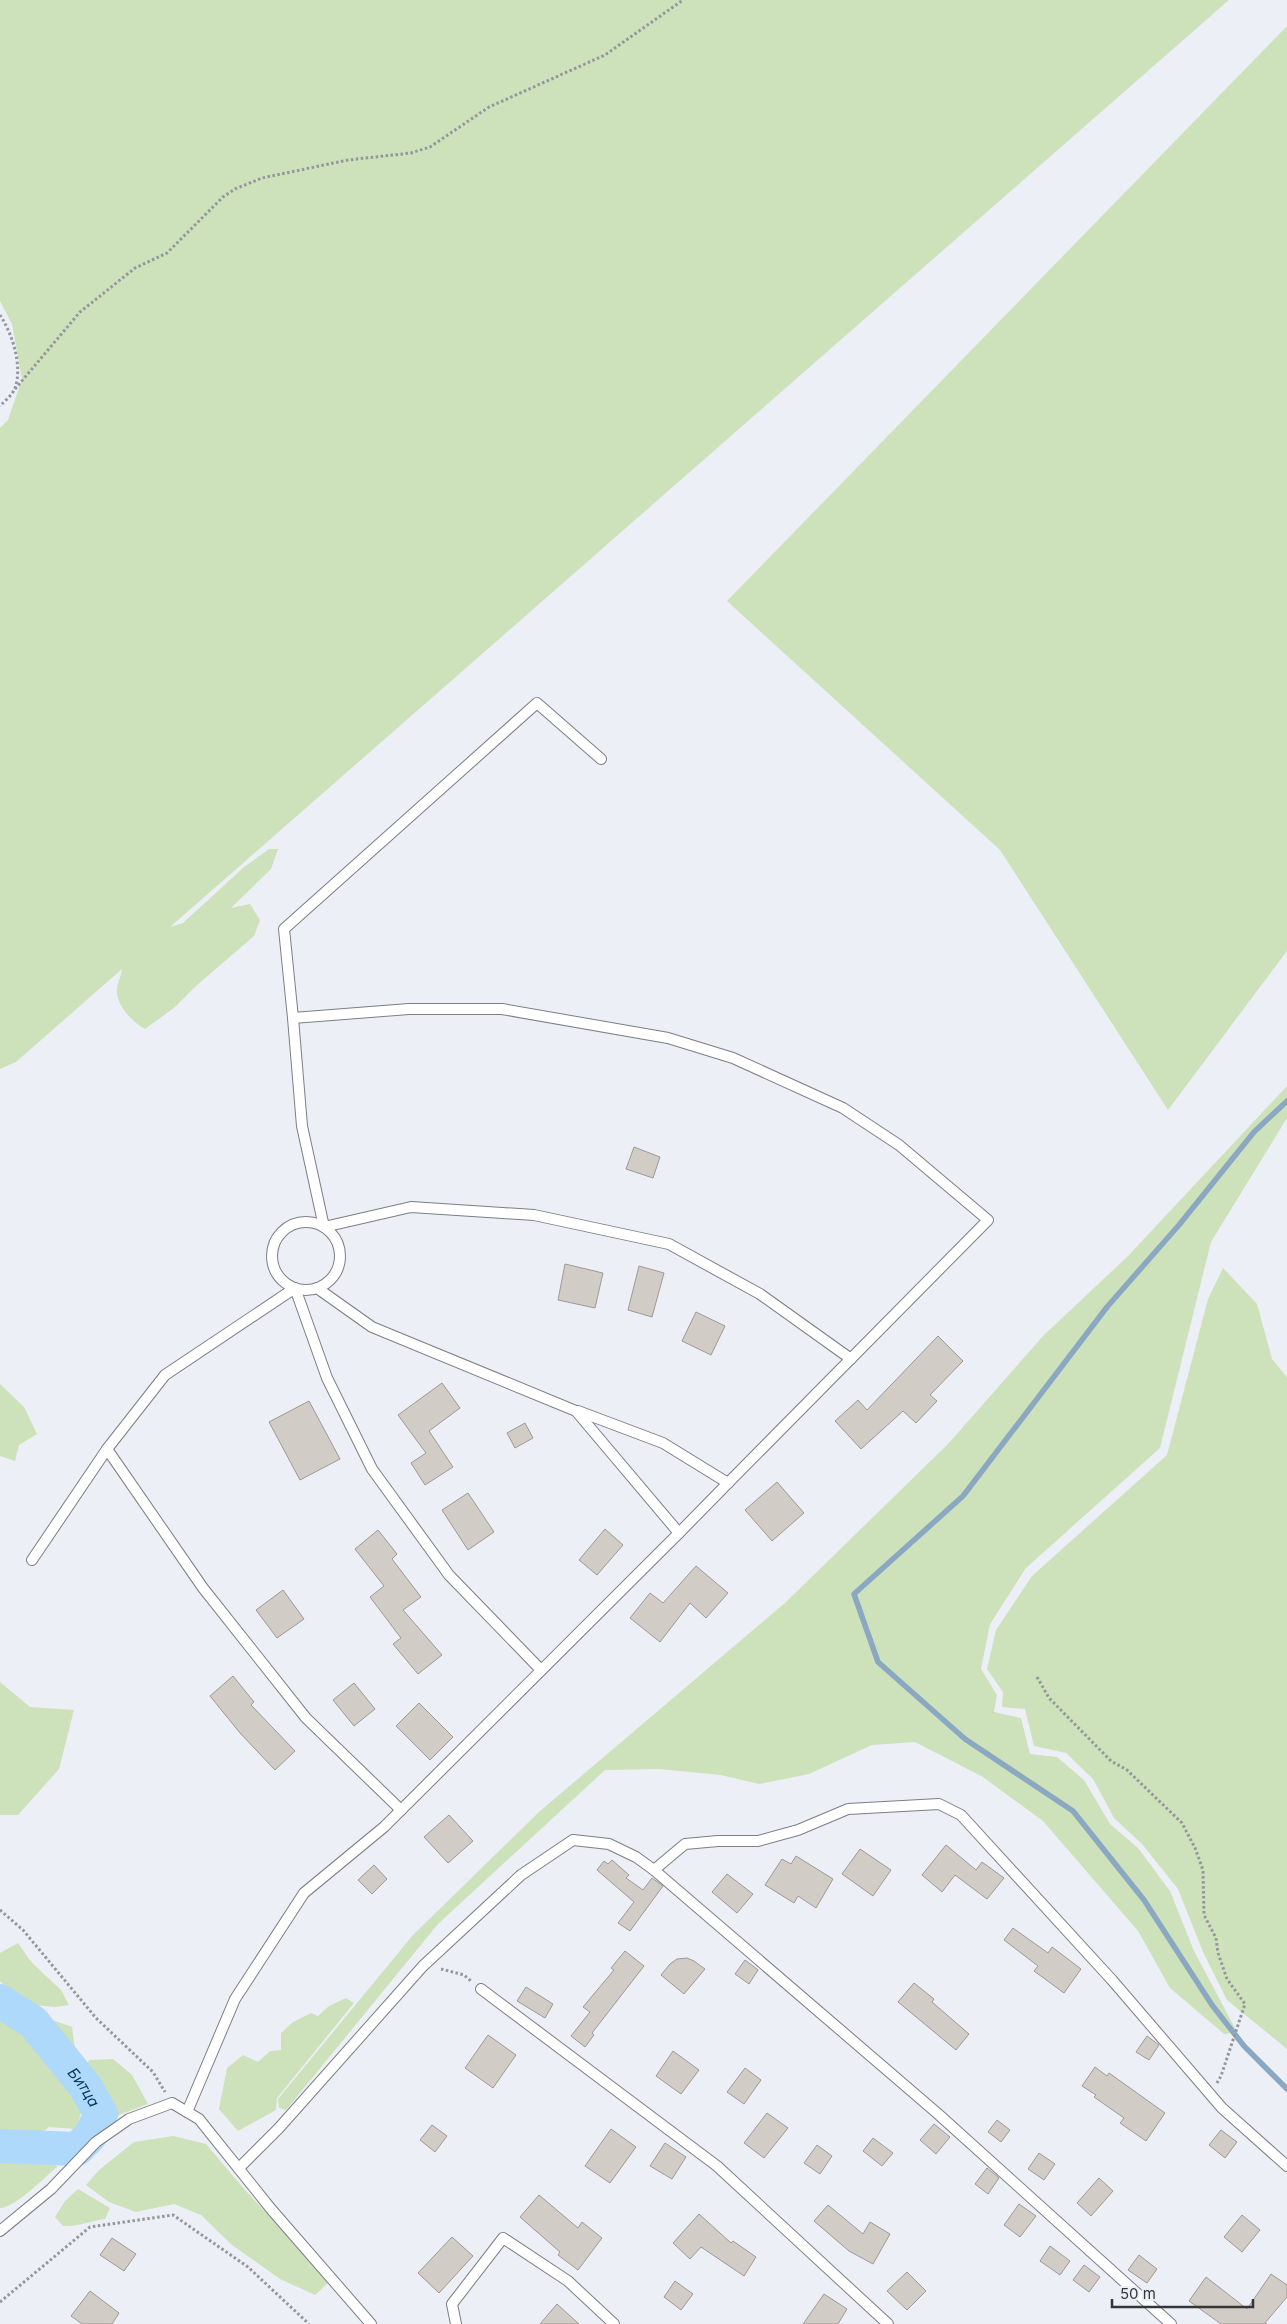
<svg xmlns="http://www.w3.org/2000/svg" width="1287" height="2324" font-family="Inter,sans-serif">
<rect width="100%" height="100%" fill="#edeff7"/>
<g fill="#cde1bb">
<path d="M 0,0 L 1229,0 L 170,927 L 183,923 L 243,868 L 269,849 L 278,849 L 271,869 L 231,908 L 250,904 L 260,920 L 254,936 L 196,986 L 175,1007 L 145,1029 C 132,1022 115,1004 117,988 C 118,981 122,974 122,969 L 16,1062 L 0,1069 L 0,428 L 8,420 L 22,379 L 12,324 L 0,301 Z"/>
<path d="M 1287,26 L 1287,951 L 1168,1110 L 1000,850 L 727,601 Z"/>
<path d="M 1287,1086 L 1287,1118 L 1211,1242 L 1160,1448 L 1026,1568 L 990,1624 L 981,1669 L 997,1695 L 994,1712 L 1021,1718 L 1030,1754 L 1057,1757 L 1084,1780 L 1110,1824 L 1138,1848 L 1170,1891 L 1194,1951 L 1237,2032 L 1224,2034 L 1170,1988 L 1138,1931 L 1043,1821 L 983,1777 L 915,1742 L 872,1745 L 809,1774 L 759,1784 L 721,1775 L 659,1769 L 605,1770 L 438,1924 L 286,2110 L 279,2108 L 278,2099 L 413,1935 L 539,1812 L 786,1602 L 948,1444 L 1043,1336 L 1128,1256 Z"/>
<path d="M 1223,1268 L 1257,1304 L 1272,1359 L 1287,1377 L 1287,2049 L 1227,2000 L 1203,1952 L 1178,1889 L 1142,1844 L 1114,1818 L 1093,1779 L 1066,1753 L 1034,1746 L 1025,1709 L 1002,1707 L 1003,1692 L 987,1669 L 996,1630 L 1032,1576 L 1167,1455 L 1208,1299 Z"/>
<path d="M 0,1384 L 24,1407 L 37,1434 L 19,1445 L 15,1461 L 0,1456 Z"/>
<path d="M 0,1682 L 30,1707 L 74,1710 L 59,1769 L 18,1815 L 0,1815 Z"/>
<path d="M 18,1943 L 32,1963 L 61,1990 L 69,2005 L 55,2007 L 23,2004 L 0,1981 L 0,1953 Z"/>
<path d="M 346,1998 L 354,2003 L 277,2098 L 276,2110 L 238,2131 L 219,2109 L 227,2068 L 243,2055 L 258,2062 L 270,2051 L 281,2050 L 281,2033 L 293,2022 L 311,2013 L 318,2016 L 329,2006 Z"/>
<path d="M 0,2001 L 72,2027 L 77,2064 L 66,2075 L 84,2103 L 76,2129 L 49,2127 L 32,2141 L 7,2138 L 9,2153 L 58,2166 C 46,2176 15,2208 0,2208 Z"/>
<path d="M 113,2059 L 132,2075 L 148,2104 L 121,2114 L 106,2123 L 90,2122 L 93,2088 L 84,2072 L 89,2060 Z"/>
<path d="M 173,2136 L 206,2144 L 245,2190 L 330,2281 L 315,2295 L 280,2279 L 232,2245 L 201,2215 L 174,2204 L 136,2212 L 109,2202 L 86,2185 L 99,2170 L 134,2142 Z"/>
<path d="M 78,2189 L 110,2208 L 105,2219 C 90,2221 78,2227 63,2226 L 55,2217 L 65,2201 Z"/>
</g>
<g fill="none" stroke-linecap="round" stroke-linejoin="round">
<path stroke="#8aa8c1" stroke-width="5.5" d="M 1287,1101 L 1254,1132 L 1179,1225 L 1107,1307 L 963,1496 L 854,1594 L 878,1662 L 965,1739 L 1073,1811 L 1144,1900 L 1212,2005 L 1244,2046 L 1287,2089"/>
<path stroke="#afd9fb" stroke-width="34" id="s1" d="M 0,2001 L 33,2022 L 85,2086 L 101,2114 L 90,2136 L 77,2149 L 0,2146"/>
</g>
<g fill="#d1ccc5" stroke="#9e9993">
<path d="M 634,1147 L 660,1157 L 653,1178 L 626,1169 Z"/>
<path d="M 565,1264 L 603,1273 L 595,1308 L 558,1300 Z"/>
<path d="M 639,1266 L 664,1273 L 652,1317 L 628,1310 Z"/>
<path d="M 696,1312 L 725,1326 L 711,1355 L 682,1341 Z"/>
<path d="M 938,1336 L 963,1361 L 930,1395 L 937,1401 L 916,1423 L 903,1411 L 861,1449 L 835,1421 L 858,1400 L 867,1410 Z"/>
<path d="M 442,1383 L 460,1408 L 429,1431 L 453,1467 L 425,1485 L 411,1463 L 426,1453 L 398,1415 Z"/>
<path d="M 309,1401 L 340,1459 L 300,1480 L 269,1422 Z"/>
<path d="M 525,1423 L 533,1438 L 515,1448 L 507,1433 Z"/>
<path d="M 777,1482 L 804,1513 L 772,1541 L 745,1510 Z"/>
<path d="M 468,1493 L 494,1532 L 468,1550 L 442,1510 Z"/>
<path d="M 605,1529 L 623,1545 L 597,1575 L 579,1560 Z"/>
<path d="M 378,1530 L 397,1554 L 392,1559 L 421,1597 L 403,1610 L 442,1655 L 418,1674 L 393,1644 L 401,1638 L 370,1597 L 384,1586 L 355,1549 Z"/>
<path d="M 696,1566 L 728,1593 L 706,1618 L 690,1603 L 660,1642 L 630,1618 L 650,1593 L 663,1603 Z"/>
<path d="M 283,1590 L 304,1619 L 277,1638 L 256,1610 Z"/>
<path d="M 233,1676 L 254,1702 L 251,1705 L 295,1751 L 275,1770 L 240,1733 L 210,1696 Z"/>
<path d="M 354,1683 L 375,1709 L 354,1726 L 333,1700 Z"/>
<path d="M 419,1703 L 453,1737 L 430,1760 L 396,1726 Z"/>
<path d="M 449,1815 L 473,1841 L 448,1863 L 424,1837 Z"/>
<path d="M 946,1845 L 976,1870 L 982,1862 L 1004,1878 L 987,1899 L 955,1875 L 942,1892 L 922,1875 Z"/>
<path d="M 860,1849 L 891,1870 L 873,1896 L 842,1874 Z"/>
<path d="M 796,1856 L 833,1879 L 816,1908 L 798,1896 L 794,1903 L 765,1885 L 782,1859 L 791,1864 Z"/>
<path d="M 612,1860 L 629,1875 L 626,1878 L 643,1890 L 652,1878 L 663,1886 L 630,1931 L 618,1923 L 634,1902 L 597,1870 L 604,1861 L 608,1864 Z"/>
<path d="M 374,1865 L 387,1879 L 372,1894 L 358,1880 Z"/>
<path d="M 727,1874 L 753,1894 L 737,1913 L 712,1892 Z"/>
<path d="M 1013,1928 L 1048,1953 L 1052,1947 L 1081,1969 L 1064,1993 L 1034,1971 L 1038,1966 L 1004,1940 Z"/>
<path d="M 625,1951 L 644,1966 L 592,2033 L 594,2035 L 585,2047 L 571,2036 L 590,2012 L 583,2007 L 614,1970 L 611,1968 Z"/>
<path d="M 687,1958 L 694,1961 L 705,1969 L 684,1994 L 661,1975 L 670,1964 L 677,1959 Z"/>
<path d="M 745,1960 L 758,1970 L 749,1984 L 735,1974 Z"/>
<path d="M 914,1983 L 934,1999 L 932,2002 L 969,2034 L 956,2050 L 898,2002 Z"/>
<path d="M 526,1987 L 553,2004 L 545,2018 L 517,2001 Z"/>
<path d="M 488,2035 L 516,2055 L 493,2088 L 465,2068 Z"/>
<path d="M 1147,2036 L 1159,2045 L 1149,2060 L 1136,2052 Z"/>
<path d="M 673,2051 L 699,2070 L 681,2094 L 656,2076 Z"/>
<path d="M 1095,2067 L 1107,2076 L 1109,2073 L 1165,2113 L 1146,2141 L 1120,2123 L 1124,2118 L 1094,2097 L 1096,2095 L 1082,2086 Z"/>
<path d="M 745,2068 L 761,2080 L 744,2104 L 727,2092 Z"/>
<path d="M 767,2113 L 788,2128 L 764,2158 L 744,2143 Z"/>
<path d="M 997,2120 L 1010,2130 L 1001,2142 L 988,2132 Z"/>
<path d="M 934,2124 L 950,2137 L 936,2154 L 920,2140 Z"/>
<path d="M 432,2125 L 447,2136 L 435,2152 L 420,2140 Z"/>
<path d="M 611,2129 L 636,2147 L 610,2183 L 585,2166 Z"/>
<path d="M 1221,2130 L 1237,2142 L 1225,2158 L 1209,2145 Z"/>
<path d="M 873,2138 L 893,2153 L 882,2166 L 863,2151 Z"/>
<path d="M 665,2143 L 686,2157 L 672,2179 L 650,2166 Z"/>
<path d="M 817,2145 L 832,2156 L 820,2174 L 804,2163 Z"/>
<path d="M 1039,2153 L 1055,2164 L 1044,2180 L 1028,2169 Z"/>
<path d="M 987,2168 L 999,2178 L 988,2194 L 975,2184 Z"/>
<path d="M 1099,2178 L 1113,2191 L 1091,2216 L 1077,2203 Z"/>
<path d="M 539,2195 L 578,2228 L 582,2222 L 602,2238 L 578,2270 L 558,2255 L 560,2252 L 520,2217 Z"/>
<path d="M 1019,2204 L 1036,2216 L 1020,2237 L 1004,2225 Z"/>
<path d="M 828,2205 L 863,2234 L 870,2222 L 890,2234 L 873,2264 L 849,2251 L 814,2221 Z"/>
<path d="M 699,2214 L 731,2243 L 733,2241 L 756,2257 L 744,2276 L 701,2247 L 690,2259 L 673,2243 Z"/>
<path d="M 1242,2215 L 1260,2230 L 1242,2252 L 1224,2237 Z"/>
<path d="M 452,2237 L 473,2256 L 439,2293 L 418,2273 Z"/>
<path d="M 112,2238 L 136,2254 L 124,2271 L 100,2255 Z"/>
<path d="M 1050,2246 L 1070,2261 L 1060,2275 L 1040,2261 Z"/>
<path d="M 1139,2255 L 1157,2269 L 1147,2283 L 1128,2270 Z"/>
<path d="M 1084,2265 L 1100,2277 L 1089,2292 L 1073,2280 Z"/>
<path d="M 907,2272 L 926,2291 L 907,2310 L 887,2291 Z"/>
<path d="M 1271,2274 L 1287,2285 L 1287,2297 L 1265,2323 L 1267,2324 L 1221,2324 L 1189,2301 L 1206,2277 L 1247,2309 Z"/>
<path d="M 675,2281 L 693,2294 L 681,2310 L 664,2297 Z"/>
<path d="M 90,2291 L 119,2313 L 112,2324 L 82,2324 L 71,2316 Z"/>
<path d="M 824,2294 L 847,2309 L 838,2324 L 803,2324 Z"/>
<path d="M 557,2304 L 579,2324 L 540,2324 Z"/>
</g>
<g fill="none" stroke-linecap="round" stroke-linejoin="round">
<defs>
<g id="service">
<path d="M 601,759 L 537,703 L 284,929 L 293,1018 L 409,1009 L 502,1009 L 668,1038 L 733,1058 L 843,1108 L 899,1145 L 988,1220 L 728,1483"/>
<path d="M 293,1018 L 302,1126 L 324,1227 L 411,1207 L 534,1215 L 669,1244 L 760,1294 L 851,1359"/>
<circle cx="306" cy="1256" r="34"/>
<path d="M 578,1411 L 663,1443 L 728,1483 L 679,1533"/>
<path d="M 32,1560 L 107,1449"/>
<path d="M 401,1810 L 306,1718 L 203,1588 L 107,1449 L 165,1375 L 295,1288 L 327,1378 L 372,1469 L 449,1575 L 541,1670"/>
<path d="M 654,1870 L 685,1844 L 718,1841 L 758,1841 L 798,1830 L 848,1809 L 939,1804 L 961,1815 L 1112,1980 L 1222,2108 L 1287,2166"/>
<path d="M 481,1989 L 717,2166 L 888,2324"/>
<path d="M 187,2112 L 235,1999 L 304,1893 L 384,1827 L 679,1533 L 576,1411 L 372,1327 L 317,1288"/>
<path d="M 239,2168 L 279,2128 L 423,1966 L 521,1875 L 573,1840 L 609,1844 L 636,1857 L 654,1870 L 937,2113 L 1171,2324"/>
<path d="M 0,2231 L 51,2189 L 96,2142 L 129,2119 L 172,2103 L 199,2119 L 271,2209 L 371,2324"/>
<path d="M 456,2324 L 452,2304 L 503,2238 L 568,2281 L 614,2324"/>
</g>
</defs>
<use href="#service" stroke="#7c7e85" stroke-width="12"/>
<g stroke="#95969c" stroke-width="3" stroke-dasharray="2.5 2.5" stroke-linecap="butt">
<path d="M 0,315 C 12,333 23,366 15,388 C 13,394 5,401 0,406"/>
<path d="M 15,389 L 80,312 L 135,268 L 167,253 L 223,197 L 235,189 L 262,178 L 348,160 L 411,153 L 430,147 L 489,107 L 605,55 L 683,0"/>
<path d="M 1037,1677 L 1049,1698 L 1111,1761 L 1127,1770 L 1182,1823 L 1195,1848 L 1203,1870 L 1204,1915 L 1216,1938 L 1218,1953 L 1227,1979 L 1245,2004 L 1221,2076 L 1217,2083"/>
<path d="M 0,1910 L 23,1930 L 96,2018 L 153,2072 L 165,2092"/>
<path d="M 441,1969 L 464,1975 L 471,1981"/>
<path d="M 0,2302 L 90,2227 L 173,2215 L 248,2267 L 309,2324"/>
</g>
<use href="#service" stroke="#fff" stroke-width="10"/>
</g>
<g text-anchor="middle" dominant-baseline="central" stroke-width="4" stroke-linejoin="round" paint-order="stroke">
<g font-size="15" font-style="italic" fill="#053858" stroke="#edeff7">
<text stroke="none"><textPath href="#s1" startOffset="122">Битца</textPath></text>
</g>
</g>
<path d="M1112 2299v8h141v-8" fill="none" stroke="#353639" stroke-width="2.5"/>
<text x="1120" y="2299" font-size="15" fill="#353639" stroke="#edeff7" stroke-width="4" paint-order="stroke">50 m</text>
</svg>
